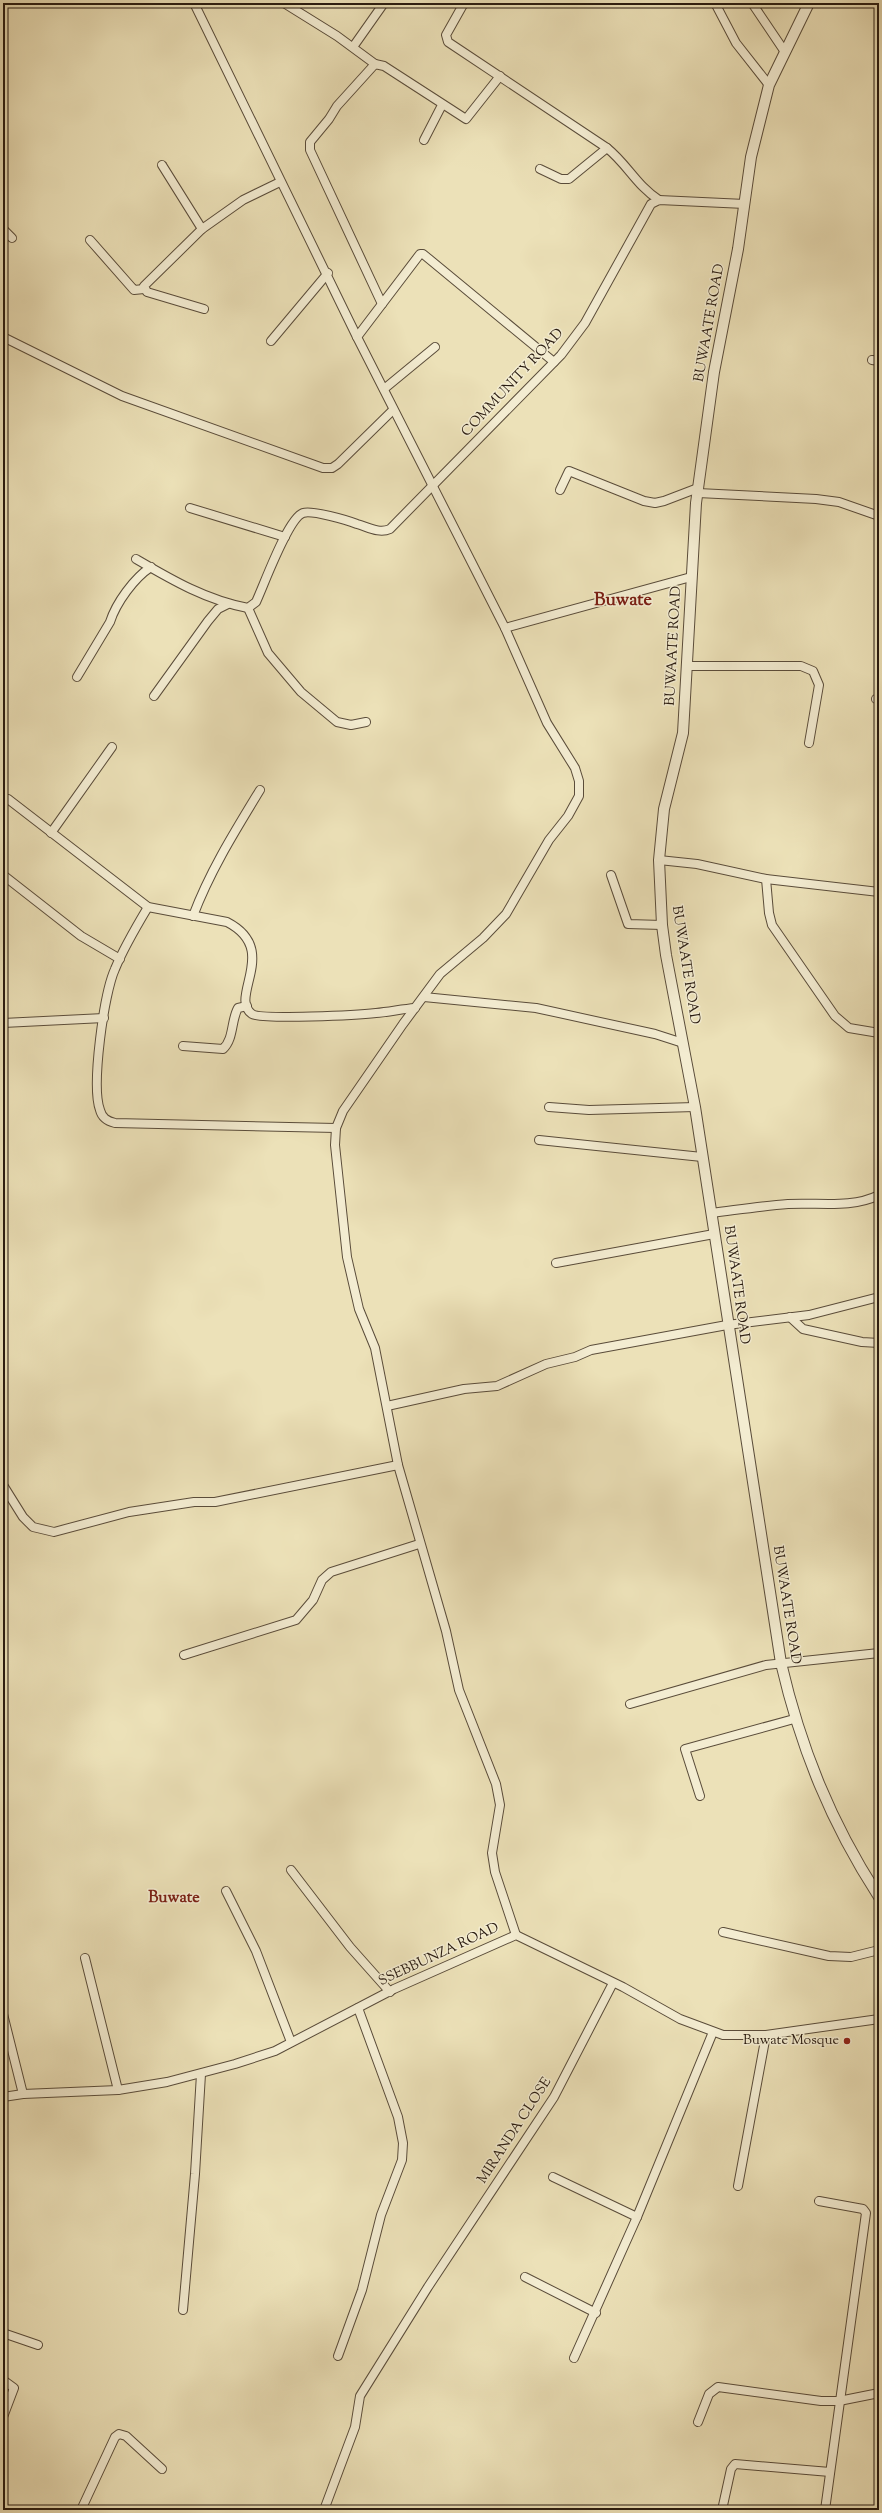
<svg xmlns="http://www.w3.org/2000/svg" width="882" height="2513" font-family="'Sorts Mill Goudy',serif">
<rect width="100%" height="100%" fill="#ece1b8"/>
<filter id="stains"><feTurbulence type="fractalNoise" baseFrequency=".005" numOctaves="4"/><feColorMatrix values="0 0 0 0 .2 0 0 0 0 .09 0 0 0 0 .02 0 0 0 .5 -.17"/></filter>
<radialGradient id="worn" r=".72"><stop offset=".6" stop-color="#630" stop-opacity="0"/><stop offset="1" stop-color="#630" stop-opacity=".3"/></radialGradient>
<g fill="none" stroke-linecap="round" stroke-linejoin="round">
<defs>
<g id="minor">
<path d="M 194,3 L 357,337 L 505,628 L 547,723 L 575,768 L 579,781 L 579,796 L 568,816 L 549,840 L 506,914 L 483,938 L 440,974 L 403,1024 L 343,1111 L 336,1128 L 335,1145 L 347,1257 L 359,1309 L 375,1348 L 398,1465 L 446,1631 L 459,1690 L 496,1784 L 500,1805 L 492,1853 L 495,1872 L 516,1935"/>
<path d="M 284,3 L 337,36 L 375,64"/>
<path d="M 464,3 L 446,35 L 448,42 L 607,148 C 627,164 637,186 659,200"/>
<path d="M 715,3 L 736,43 L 769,85"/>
<path d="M 752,3 L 785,52"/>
<path d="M 353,47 L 384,3"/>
<path d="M 424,140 L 442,105"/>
<path d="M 162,165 L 202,229"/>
<path d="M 540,169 L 561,179 L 569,179 L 607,148"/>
<path d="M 3,229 L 12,238"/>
<path d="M 90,240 L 134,290 L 144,289"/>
<path d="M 382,304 L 310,150 L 310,142 L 329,119 L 337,106 L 375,64 L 384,66 L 466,119 L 500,76"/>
<path d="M 204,309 L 147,292 L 144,286 L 202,229 L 243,200 L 280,182"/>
<path d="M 3,337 L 122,396 L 323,468 L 332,468 L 338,464 L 393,410"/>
<path d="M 357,337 L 420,254 L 423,254 L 554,362"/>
<path d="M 271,341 L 328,273"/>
<path d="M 872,360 L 879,361"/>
<path d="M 384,389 L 435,347"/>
<path d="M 560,490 L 569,471 L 644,501 L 655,503 L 664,501 L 698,488"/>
<path d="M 698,493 L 816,499 L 839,502 L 879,516"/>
<path d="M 190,508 L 285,537"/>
<path d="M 136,559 C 172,580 206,600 248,608 L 256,602 C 264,585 288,518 303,513 C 312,510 347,520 357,524 C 368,527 379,534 390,529 L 561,355 L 585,323 L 651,204 L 659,200 L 745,204"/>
<path d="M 248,608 L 268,653 L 301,692 L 337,722 L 351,725 L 366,722"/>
<path d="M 505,628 L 691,577"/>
<path d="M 686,666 L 801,666 L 813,671 L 819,685 L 809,743"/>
<path d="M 77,677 L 110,622 C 116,603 134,578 151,567"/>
<path d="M 154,696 L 208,621 L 218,609 L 228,604"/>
<path d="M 876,699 L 879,699"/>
<path d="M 8,799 L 148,907 L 227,922 C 281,950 228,997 252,1014 C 260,1020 360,1015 376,1013 C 389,1012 402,1009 415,1008"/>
<path d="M 51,833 L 112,747"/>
<path d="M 659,860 L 697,864 L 766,879 L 879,892"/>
<path d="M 3,875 L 81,936 L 120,959"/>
<path d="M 611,875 L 628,924 L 662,925"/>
<path d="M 766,879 L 769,913 L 772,925 L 835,1016 L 849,1028 L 879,1033"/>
<path d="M 148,907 C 136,927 124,947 115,969 C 104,993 91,1086 100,1110 C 102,1118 107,1121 115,1123 L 336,1128"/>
<path d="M 193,916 C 210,871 235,831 260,790"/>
<path d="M 424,997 L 536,1008 L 655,1034 L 683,1043"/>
<path d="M 3,1023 L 104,1018"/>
<path d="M 183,1046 L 223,1049 C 234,1039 231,1020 238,1008 L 247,1006"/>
<path d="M 549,1107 L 589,1110 L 695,1107"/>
<path d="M 539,1140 L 702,1157"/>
<path d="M 711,1213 C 736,1210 762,1206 788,1204 C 818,1202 851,1209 879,1195"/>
<path d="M 556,1263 L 714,1234"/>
<path d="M 790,1317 L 803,1329 L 862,1342 L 879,1343"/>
<path d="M 387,1406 L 464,1389 L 497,1386 L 546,1364 L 575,1357 L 591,1350 L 727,1325 L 809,1315 L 879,1297"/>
<path d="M 3,1485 L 23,1517 L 33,1527 L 54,1532 L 129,1512 L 194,1502 L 215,1502 L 398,1465"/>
<path d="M 184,1655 L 296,1620 L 313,1600 L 322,1580 L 331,1572 L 419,1544"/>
<path d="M 630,1704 L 766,1665 L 879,1653"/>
<path d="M 700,1796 L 685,1749 L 794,1719"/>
<path d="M 291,1870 L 350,1947 L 390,1992"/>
<path d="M 226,1891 L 256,1951 L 291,2042"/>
<path d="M 723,1932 L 829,1956 L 851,1957 L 879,1950"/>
<path d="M 85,1958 L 118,2090"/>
<path d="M 3,2014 L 23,2094"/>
<path d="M 3,2097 L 23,2094 L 118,2090 L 167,2082 L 235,2064 L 275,2051 L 394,1989 L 516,1935 L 623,1987 L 680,2019 L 723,2035 L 766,2035 L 879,2019"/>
<path d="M 553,2177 L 637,2217"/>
<path d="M 738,2186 L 766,2035"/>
<path d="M 819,2201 L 863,2209 L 866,2213 L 825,2510"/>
<path d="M 525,2277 L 596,2313"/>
<path d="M 183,2310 L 195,2174 L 201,2074"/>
<path d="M 3,2333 L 38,2345"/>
<path d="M 338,2356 L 362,2290 L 381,2215 L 402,2160 L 403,2143 L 398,2117 L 358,2008"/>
<path d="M 574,2358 L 637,2217 L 713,2032"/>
<path d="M 3,2380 L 14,2388 L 3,2417"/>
<path d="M 698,2422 L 709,2394 L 718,2387 L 821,2401 L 839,2401 L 879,2393"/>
<path d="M 81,2510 L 115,2437 L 119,2434 L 126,2436 L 162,2469"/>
<path d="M 324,2510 L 355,2427 L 360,2396 L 428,2287 L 554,2097 L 613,1983"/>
<path d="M 722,2510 L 731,2469 L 735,2464 L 830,2472"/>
</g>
<path id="tertiary" d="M 809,3 L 769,85 L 751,157 L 738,249 L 714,372 L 696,503 L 683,733 L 664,809 L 659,860 L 662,925 L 666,955 L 695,1107 L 781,1663 C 801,1749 831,1823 879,1897"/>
</defs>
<use href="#minor" stroke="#5a4c3a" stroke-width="10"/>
<use href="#tertiary" stroke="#5a4c3a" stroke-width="12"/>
<use href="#minor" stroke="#f3ecd1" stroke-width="8"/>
<use href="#tertiary" stroke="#f3ecd1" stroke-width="10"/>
</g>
<circle fill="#8f2418" stroke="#f3ecd1" stroke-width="1.5" cx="847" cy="2041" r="4"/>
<g text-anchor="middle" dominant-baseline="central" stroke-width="3" stroke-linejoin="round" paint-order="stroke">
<g font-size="14" fill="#291b10" stroke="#f3ecd1">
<text transform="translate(710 323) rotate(-80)">BUWAATE ROAD</text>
<text transform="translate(513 383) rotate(-47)">COMMUNITY ROAD</text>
<text transform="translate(674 646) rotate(-87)">BUWAATE ROAD</text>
<text transform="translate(685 965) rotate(81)">BUWAATE ROAD</text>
<text transform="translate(736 1285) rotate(82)">BUWAATE ROAD</text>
<text transform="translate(786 1605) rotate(81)">BUWAATE ROAD</text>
<text transform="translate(439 1955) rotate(-25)">SSEBBUNZA ROAD</text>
<text transform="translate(515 2131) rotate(-57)">MIRANDA CLOSE</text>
</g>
<g font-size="14" fill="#291b10" stroke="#f3ecd1" text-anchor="end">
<text x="839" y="2041">Buwate Mosque</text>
</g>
<g font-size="16" font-weight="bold" fill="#7a1f14" stroke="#f3ecd1">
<text x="174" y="1898">Buwate</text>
</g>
<g font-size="18" font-weight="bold" fill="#7a1f14" stroke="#f3ecd1">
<text x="623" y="601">Buwate</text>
</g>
</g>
<rect width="882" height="2513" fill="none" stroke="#ece1b8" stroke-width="16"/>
<rect x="4" y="4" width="874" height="2505" fill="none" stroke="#291b10" stroke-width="2"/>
<rect x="8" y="8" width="866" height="2497" fill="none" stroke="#291b10"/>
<rect width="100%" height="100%" filter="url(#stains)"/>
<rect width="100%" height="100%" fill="url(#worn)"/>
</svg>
